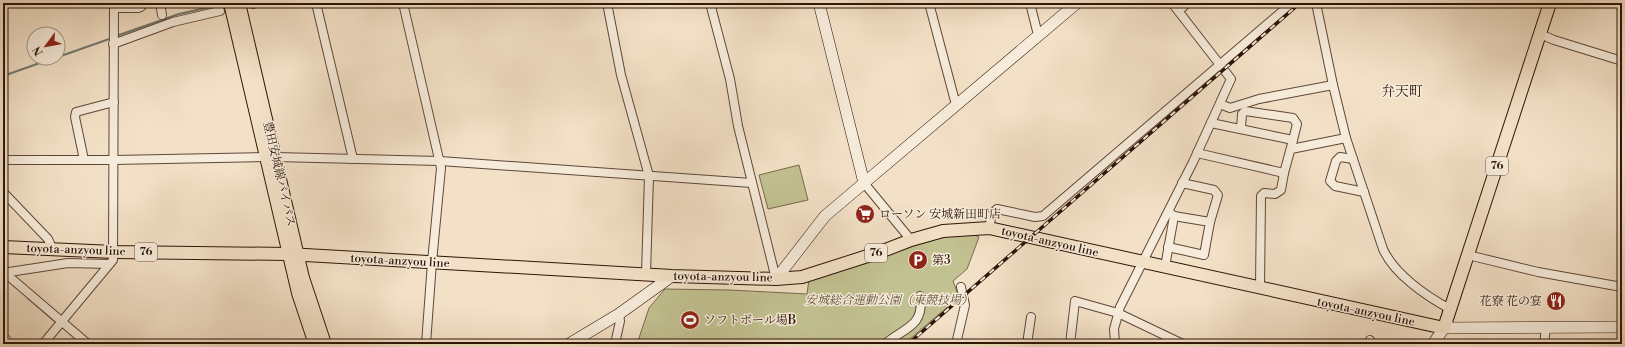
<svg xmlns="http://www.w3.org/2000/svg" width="1625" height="347" font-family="'Libre Bodoni','Noto Serif JP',serif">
<rect width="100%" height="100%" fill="#f3e1c7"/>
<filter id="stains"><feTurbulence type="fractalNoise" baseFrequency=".005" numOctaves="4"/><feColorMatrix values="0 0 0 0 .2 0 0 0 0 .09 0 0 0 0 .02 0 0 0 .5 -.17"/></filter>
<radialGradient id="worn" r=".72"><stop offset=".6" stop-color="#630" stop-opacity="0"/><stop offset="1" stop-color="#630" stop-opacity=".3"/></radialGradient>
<g fill="#c2c191" stroke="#786a4c">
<path d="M 799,165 L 808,200 L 768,209 L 759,175 Z"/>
<path d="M 972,234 L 979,237 L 967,269 L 953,281 L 959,297 L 904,344 L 637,344 L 649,308 L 665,289 L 730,290 L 807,294 L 809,279 L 839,271 L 931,239 L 946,236 Z"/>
</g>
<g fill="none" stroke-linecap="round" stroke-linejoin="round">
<g stroke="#707972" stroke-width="2">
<path d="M 116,36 L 179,14 L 219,5"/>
<path d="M 58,57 L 112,38"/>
<path d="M 3,76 L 54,58"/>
<path d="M 28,298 L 58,324"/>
</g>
<path stroke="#d5c2aa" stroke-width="8" stroke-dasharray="8 4" stroke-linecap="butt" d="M 220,11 L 253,4"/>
<defs>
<g id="street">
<path d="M 160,3 L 162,15"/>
<path d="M 316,3 L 353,159"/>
<path d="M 403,3 L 441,168 L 432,262 L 426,344"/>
<path d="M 607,3 L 621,75 L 649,176 L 646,274"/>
<path d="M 710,3 L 730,79 L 738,126 L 776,279"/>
<path d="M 929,3 L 956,105"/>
<path d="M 1030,3 L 1038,35"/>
<path d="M 1316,3 L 1333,85 L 1346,138 L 1383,249 C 1394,274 1426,296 1450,309"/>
<path d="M 253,4 L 255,3"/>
<path d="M 114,8 L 138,8 L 141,7 L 142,3"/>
<path d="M 1179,11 L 1187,3"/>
<path d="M 1540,34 L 1554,40 L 1622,61"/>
<path d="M 113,44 L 173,22 L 220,11"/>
<path d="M 1220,104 L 1230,108 L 1259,99 L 1333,85"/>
<path d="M 1241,128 L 1242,114 L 1245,111 L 1293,118 L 1297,124 L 1293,140"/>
<path d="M 1291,149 L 1346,138"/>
<path d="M 1197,153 L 1284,173 L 1293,140 L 1211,123"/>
<path d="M 83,155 L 75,117 L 76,112 L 114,102"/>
<path d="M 275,157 L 440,161 L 752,183"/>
<path d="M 1353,159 L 1340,157 L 1336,161 L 1330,181 L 1335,186 L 1364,192"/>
<path d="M 3,160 L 113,160 L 266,157"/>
<path d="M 864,183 L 911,240"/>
<path d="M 1182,183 L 1214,190 L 1218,195 L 1210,222"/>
<path d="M 3,192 L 48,239 L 53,250"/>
<path d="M 989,228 L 992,214 L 997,209 L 1035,217 L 1043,216 L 1292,3"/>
<path d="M 1168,247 L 1204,255 L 1210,222 L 1174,216"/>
<path d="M 1468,255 L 1538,272 L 1622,287"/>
<path d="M 1165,267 L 1174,216 L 1170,213"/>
<path d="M 3,273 L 68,263 L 109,264"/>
<path d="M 5,273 L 88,344"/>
<path d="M 1260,288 L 1261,196 L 1264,193 L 1275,194 L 1281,190 L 1284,173"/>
<path d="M 43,344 L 113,260 L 114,3"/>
<path d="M 615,344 L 620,321 L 619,314"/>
<path d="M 885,344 C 903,328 925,327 920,296"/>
<path d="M 956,344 L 965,305 L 961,287"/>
<path d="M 1027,344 L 1031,317"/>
<path d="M 1070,344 L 1075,301 L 1118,313 L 1183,344"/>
<path d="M 1115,344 L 1114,329 L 1120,307 L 1193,162 L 1231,79 L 1172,3"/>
<path d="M 1368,344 L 1370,340"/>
<path d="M 1544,344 L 1546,328"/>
</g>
<g id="secondary">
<path d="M 819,3 L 864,183"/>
<path d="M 776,279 L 825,216 L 1077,3"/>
<path d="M 3,338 L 9,344"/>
<path d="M 569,344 L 619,314 L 672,276"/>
<path d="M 1433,344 L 1444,328 L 1622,327"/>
</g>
<g id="primary">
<path d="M 230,3 L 298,293 L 315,344"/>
<path d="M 239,3 L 303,278 L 325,344"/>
<path d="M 3,247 L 114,252 L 288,254 L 672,276 L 776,279 L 802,277 L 880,252 L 911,240 L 943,231 L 989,228 L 1444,328 L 1550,3"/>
</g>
</defs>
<use href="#street" stroke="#5e4738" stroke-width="10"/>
<use href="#secondary" stroke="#2d1408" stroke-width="12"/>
<use href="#primary" stroke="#2d1408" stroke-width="14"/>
<use href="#street" stroke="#f7ecdb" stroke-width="8"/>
<use href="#secondary" stroke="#f7ecdb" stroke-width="11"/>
<use href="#primary" stroke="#f3e1c7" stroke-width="12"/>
<defs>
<path id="rail" d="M 908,344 L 1300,3"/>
</defs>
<use href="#rail" stroke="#2d1408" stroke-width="3.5"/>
<use href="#rail" stroke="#f7ecdb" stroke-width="2" stroke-dasharray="6" stroke-linecap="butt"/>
</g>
<defs>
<symbol id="supermarket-disc" viewBox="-11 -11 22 22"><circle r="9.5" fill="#8f2418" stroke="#f7ecdb"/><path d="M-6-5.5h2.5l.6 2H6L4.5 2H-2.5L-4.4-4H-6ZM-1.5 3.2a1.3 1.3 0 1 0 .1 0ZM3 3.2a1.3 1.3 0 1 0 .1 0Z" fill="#fff"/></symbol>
<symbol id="parking-disc" viewBox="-11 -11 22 22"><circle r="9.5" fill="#8f2418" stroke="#f7ecdb"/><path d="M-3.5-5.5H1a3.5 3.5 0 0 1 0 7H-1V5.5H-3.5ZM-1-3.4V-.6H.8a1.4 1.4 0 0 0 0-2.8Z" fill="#fff"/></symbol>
<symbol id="restaurant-disc" viewBox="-11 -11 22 22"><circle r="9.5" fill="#8f2418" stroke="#f7ecdb"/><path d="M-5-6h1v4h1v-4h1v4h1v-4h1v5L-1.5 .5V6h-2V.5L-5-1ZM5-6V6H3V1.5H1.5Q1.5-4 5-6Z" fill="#fff"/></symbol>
<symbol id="stadium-disc" viewBox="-11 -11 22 22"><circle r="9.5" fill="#8f2418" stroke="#f7ecdb"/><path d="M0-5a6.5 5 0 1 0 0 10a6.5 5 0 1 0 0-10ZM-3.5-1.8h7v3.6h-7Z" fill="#fff"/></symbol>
</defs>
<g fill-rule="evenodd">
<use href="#supermarket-disc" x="854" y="203" width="22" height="22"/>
<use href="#parking-disc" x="907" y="249" width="22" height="22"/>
<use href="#restaurant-disc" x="1545" y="290" width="22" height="22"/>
<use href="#stadium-disc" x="679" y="309" width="22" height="22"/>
</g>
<g text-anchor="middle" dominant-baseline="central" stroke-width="3" stroke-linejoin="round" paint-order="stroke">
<g fill="#f7ecdb" stroke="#6a5547" stroke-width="1">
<rect x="1486" y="157" width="22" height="18" rx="3"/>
<rect x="135" y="243" width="22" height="18" rx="3"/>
<rect x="865" y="244" width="22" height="18" rx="3"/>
</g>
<g font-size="11" font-weight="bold" fill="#2d1408">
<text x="1497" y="166">76</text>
<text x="146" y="252">76</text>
<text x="876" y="253">76</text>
</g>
<g font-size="12" fill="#2d1408" stroke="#f7ecdb">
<text transform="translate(279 174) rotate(77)">豊田安城線バイパス</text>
<text transform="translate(1050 242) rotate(13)">toyota-anzyou line</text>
<text transform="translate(76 250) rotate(2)">toyota-anzyou line</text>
<text transform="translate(400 261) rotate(3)">toyota-anzyou line</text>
<text transform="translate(723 277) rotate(1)">toyota-anzyou line</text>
<text transform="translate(1366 312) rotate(12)">toyota-anzyou line</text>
</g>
<g font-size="12" fill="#2d1408" stroke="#f7ecdb" text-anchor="start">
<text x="879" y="214">ローソン 安城新田町店</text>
<text x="932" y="260">第3</text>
<text x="1542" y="301" text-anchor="end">花寮 花の宴</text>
<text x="704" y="320">ソフトボール場B</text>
</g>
<g font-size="12" font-style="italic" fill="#615138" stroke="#f7ecdb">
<text x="889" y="300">安城総合運動公園（東競技場）</text>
</g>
<g font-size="14" fill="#2d1408" stroke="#f7ecdb">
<text x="1402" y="92">弁天町</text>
</g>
</g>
<rect width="1625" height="347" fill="none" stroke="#f3e1c7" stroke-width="16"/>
<rect x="4" y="4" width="1617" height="339" fill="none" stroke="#2d1408" stroke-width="2"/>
<rect x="8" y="8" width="1609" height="331" fill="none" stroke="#2d1408"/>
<g transform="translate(46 46) rotate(238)"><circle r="19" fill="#f7ecdb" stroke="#a69687"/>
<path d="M0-3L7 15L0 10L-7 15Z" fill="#8f2418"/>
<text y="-6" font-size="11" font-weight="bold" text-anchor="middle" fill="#2d1408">N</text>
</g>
<rect width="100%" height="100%" filter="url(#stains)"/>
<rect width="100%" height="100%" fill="url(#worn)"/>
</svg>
